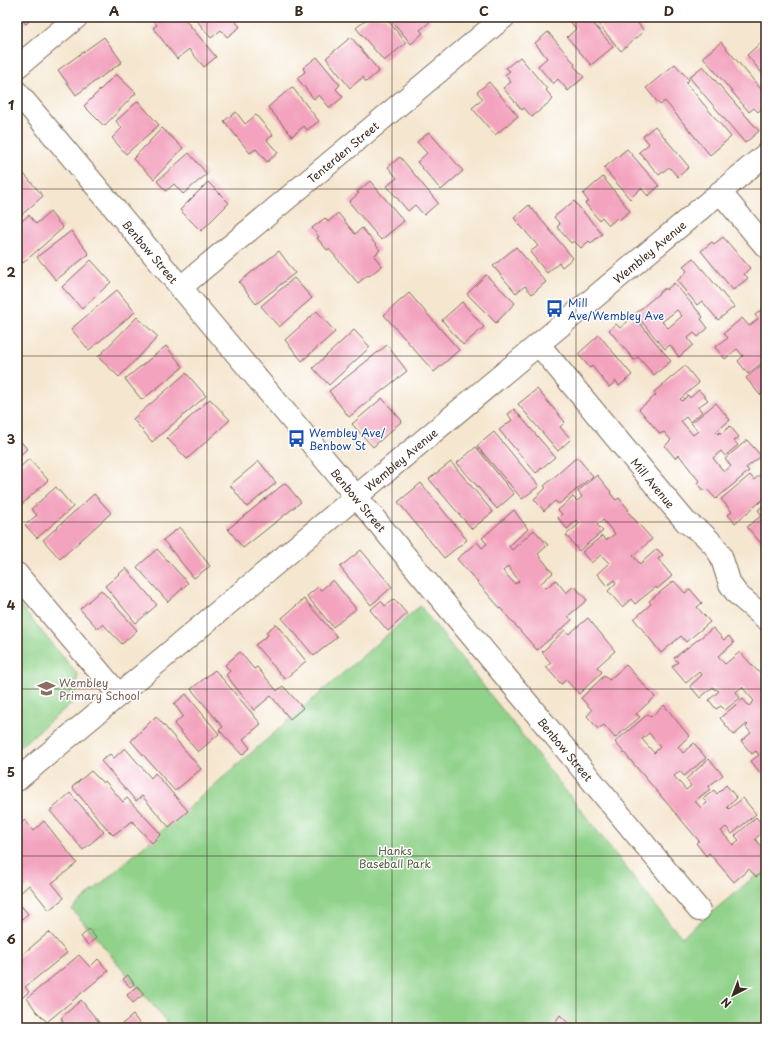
<svg xmlns="http://www.w3.org/2000/svg" width="783" height="1045" font-family="'Playpen Sans',sans-serif">
<rect width="100%" height="100%" fill="#fff"/>
<filter id="ink" filterUnits="userSpaceOnUse"><feTurbulence type="fractalNoise" baseFrequency=".025" numOctaves="2"/><feDisplacementMap in="SourceGraphic" scale="8" xChannelSelector="R" yChannelSelector="G"/><feConvolveMatrix kernelMatrix="1 2 1 2 8 2 1 2 1" color-interpolation-filters="sRGB"/></filter>
<filter id="wash" filterUnits="userSpaceOnUse"><feTurbulence type="fractalNoise" baseFrequency=".012" numOctaves="4" result="noise"/><feDisplacementMap in="SourceGraphic" scale="16" xChannelSelector="R" yChannelSelector="G"/><feGaussianBlur stdDeviation="0.9" result="paint"/><feColorMatrix in="noise" values="0 0 0 0 0 0 0 0 0 0 0 0 0 0 0 0 0 1.4 0 .05"/><feComposite in="paint" operator="in"/></filter>
<g filter="url(#wash)">
<rect width="100%" height="100%" fill="#f5e6cf"/>
<g fill="#90d28a" stroke="#667e54">
<path d="M 17,602 L 78,675 L 73,702 L 17,749 Z"/>
<path d="M 420,606 L 508,717 L 670,924 L 682,937 L 766,867 L 766,1028 L 172,1028 L 72,909 Z"/>
</g>
<g id="blocks">
<g fill="#f3a3be" fill-rule="evenodd">
<path d="M 19,17 L 33,17 L 26,24 Z"/>
<path d="M 150,17 L 183,17 L 216,57 L 204,67 L 189,49 L 177,59 L 153,28 L 157,25 Z"/>
<path d="M 194,17 L 232,17 L 240,27 L 227,37 L 221,30 L 211,38 Z"/>
<path d="M 365,17 L 385,17 L 406,43 L 384,61 L 356,28 L 367,19 Z"/>
<path d="M 389,17 L 428,17 L 431,21 L 420,30 L 423,33 L 411,44 Z"/>
<path d="M 567,17 L 588,17 L 613,47 L 591,65 L 567,37 L 576,29 Z"/>
<path d="M 592,17 L 633,17 L 644,31 L 621,51 Z"/>
<path d="M 548,32 L 575,64 L 574,66 L 584,77 L 568,91 L 558,79 L 553,84 L 538,66 L 547,58 L 535,43 Z"/>
<path d="M 104,37 L 122,62 L 76,95 L 58,70 Z"/>
<path d="M 351,37 L 379,71 L 366,82 L 363,77 L 350,88 L 326,58 Z"/>
<path d="M 765,39 L 766,40 L 766,78 L 747,55 Z"/>
<path d="M 721,42 L 766,95 L 766,104 L 758,112 L 754,108 L 749,112 L 703,57 Z"/>
<path d="M 317,57 L 340,85 L 336,89 L 343,97 L 330,108 L 319,95 L 314,99 L 297,78 L 305,72 L 303,68 Z"/>
<path d="M 520,57 L 547,89 L 546,90 L 553,99 L 532,117 L 524,108 L 522,110 L 503,88 L 511,82 L 505,75 L 510,71 L 506,68 Z"/>
<path d="M 675,64 L 689,80 L 686,83 L 731,137 L 710,155 L 665,101 L 660,105 L 646,88 Z"/>
<path d="M 703,66 L 759,131 L 745,143 L 689,77 Z"/>
<path d="M 116,74 L 136,93 L 104,126 L 84,106 Z"/>
<path d="M 489,82 L 518,116 L 495,135 L 472,108 L 483,99 L 477,92 Z"/>
<path d="M 292,87 L 319,121 L 307,130 L 304,126 L 292,136 L 268,107 Z"/>
<path d="M 138,101 L 159,125 L 126,154 L 112,138 L 122,128 L 116,121 Z"/>
<path d="M 236,112 L 245,124 L 256,115 L 273,135 L 267,140 L 278,153 L 267,162 L 256,149 L 250,153 L 224,121 Z"/>
<path d="M 655,126 L 689,167 L 678,177 L 669,167 L 659,175 L 639,152 L 649,144 L 643,136 Z"/>
<path d="M 162,128 L 183,148 L 154,179 L 133,159 Z"/>
<path d="M 429,132 L 463,171 L 441,190 L 417,162 L 427,153 L 417,142 Z"/>
<path d="M 627,149 L 659,186 L 648,196 L 641,188 L 630,199 L 604,168 Z"/>
<path d="M 189,153 L 207,174 L 183,194 L 174,184 L 166,191 L 157,181 Z"/>
<path d="M 400,157 L 438,203 L 424,215 L 415,205 L 408,211 L 387,186 L 397,178 L 388,167 Z"/>
<path d="M 24,174 L 43,196 L 17,219 L 17,181 Z"/>
<path d="M 603,177 L 630,211 L 619,220 L 617,218 L 609,225 L 602,217 L 599,220 L 585,203 L 588,201 L 583,194 Z"/>
<path d="M 370,181 L 404,221 L 381,240 L 349,202 L 359,193 L 357,192 Z"/>
<path d="M 208,182 L 229,203 L 201,231 L 180,210 Z"/>
<path d="M 574,201 L 602,234 L 591,243 L 589,241 L 581,248 L 574,241 L 571,243 L 557,227 L 560,224 L 554,217 Z"/>
<path d="M 529,205 L 573,258 L 562,267 L 559,263 L 547,273 L 530,252 L 538,246 L 514,218 Z"/>
<path d="M 50,212 L 63,228 L 23,263 L 17,256 L 17,225 L 29,215 L 36,224 Z"/>
<path d="M 338,213 L 355,234 L 362,228 L 380,250 L 374,256 L 382,266 L 369,276 L 368,275 L 358,283 L 329,249 L 327,250 L 317,238 L 319,237 L 312,228 L 325,218 L 328,222 Z"/>
<path d="M 71,231 L 89,254 L 56,280 L 37,257 Z"/>
<path d="M 723,237 L 750,268 L 744,274 L 748,278 L 733,290 L 701,251 L 712,242 L 714,244 Z"/>
<path d="M 516,247 L 546,282 L 532,294 L 525,286 L 516,293 L 493,266 Z"/>
<path d="M 279,251 L 295,273 L 256,304 L 239,282 Z"/>
<path d="M 693,258 L 734,307 L 718,320 L 702,301 L 697,305 L 677,281 L 687,271 L 683,266 Z"/>
<path d="M 91,260 L 111,282 L 82,309 L 62,287 Z"/>
<path d="M 486,275 L 515,303 L 496,323 L 467,294 Z"/>
<path d="M 294,278 L 312,298 L 279,327 L 261,306 Z"/>
<path d="M 674,283 L 703,317 L 701,319 L 708,328 L 698,337 L 694,333 L 688,338 L 693,345 L 679,357 L 670,345 L 665,349 L 635,314 L 665,288 L 666,290 ZM 677,310 L 682,316 L 668,328 L 662,322 Z"/>
<path d="M 117,290 L 135,312 L 89,350 L 71,329 Z"/>
<path d="M 409,293 L 459,350 L 434,372 L 384,315 Z"/>
<path d="M 462,302 L 484,327 L 463,345 L 442,320 Z"/>
<path d="M 766,306 L 766,350 L 764,352 L 766,355 L 766,359 L 748,374 L 738,361 L 743,356 L 737,349 L 725,359 L 715,347 L 728,338 L 724,333 L 742,318 L 749,326 L 758,319 L 755,315 Z"/>
<path d="M 317,311 L 335,332 L 302,361 L 285,340 Z"/>
<path d="M 634,316 L 671,361 L 654,375 L 638,357 L 634,360 L 609,330 L 616,324 L 620,328 Z"/>
<path d="M 137,317 L 158,337 L 119,377 L 98,357 Z"/>
<path d="M 354,330 L 370,347 L 329,385 L 313,368 Z"/>
<path d="M 599,335 L 632,375 L 619,386 L 616,381 L 609,387 L 592,366 L 590,368 L 578,354 Z"/>
<path d="M 387,345 L 407,371 L 349,417 L 329,391 Z"/>
<path d="M 166,346 L 183,367 L 142,400 L 125,379 Z"/>
<path d="M 766,361 L 766,389 L 760,395 L 746,378 Z"/>
<path d="M 685,366 L 699,383 L 680,399 L 682,401 L 688,395 L 690,398 L 699,390 L 708,400 L 698,407 L 702,412 L 690,422 L 686,417 L 681,421 L 693,435 L 698,431 L 691,423 L 716,403 L 730,420 L 716,432 L 718,434 L 720,432 L 721,434 L 730,426 L 739,437 L 734,441 L 738,445 L 725,456 L 721,451 L 713,458 L 724,472 L 731,466 L 725,459 L 747,440 L 761,456 L 746,468 L 749,471 L 716,499 L 706,488 L 703,491 L 697,483 L 699,481 L 679,455 L 675,458 L 665,446 L 671,440 L 664,432 L 660,434 L 639,409 L 656,395 L 654,392 Z"/>
<path d="M 186,373 L 206,396 L 152,442 L 133,419 Z"/>
<path d="M 537,389 L 565,422 L 560,427 L 571,439 L 558,451 L 518,404 Z"/>
<path d="M 382,398 L 402,421 L 373,447 L 352,424 Z"/>
<path d="M 210,399 L 230,420 L 187,459 L 167,438 Z"/>
<path d="M 514,409 L 555,457 L 536,473 L 499,430 L 512,420 L 508,414 Z"/>
<path d="M 494,432 L 539,486 L 522,499 L 477,446 Z"/>
<path d="M 17,437 L 27,449 L 17,458 Z"/>
<path d="M 476,447 L 514,494 L 497,509 L 457,463 Z"/>
<path d="M 577,457 L 593,476 L 559,504 L 555,501 L 544,511 L 534,499 L 546,488 L 544,486 Z"/>
<path d="M 29,459 L 48,480 L 17,509 L 17,470 Z"/>
<path d="M 259,461 L 276,483 L 247,507 L 230,485 Z"/>
<path d="M 451,462 L 493,512 L 472,529 L 429,479 Z"/>
<path d="M 766,469 L 766,497 L 735,523 L 728,515 L 732,512 L 721,499 L 750,475 L 754,480 Z"/>
<path d="M 597,475 L 611,492 L 610,493 L 616,500 L 619,498 L 629,510 L 627,511 L 652,539 L 633,556 L 640,564 L 657,549 L 663,555 L 658,559 L 672,576 L 657,589 L 656,587 L 635,604 L 631,599 L 622,607 L 608,591 L 616,583 L 614,580 L 607,586 L 597,574 L 609,563 L 601,555 L 591,563 L 582,552 L 602,536 L 606,540 L 615,534 L 603,520 L 597,525 L 603,531 L 579,551 L 566,535 L 579,524 L 579,522 L 577,520 L 567,529 L 558,518 L 562,514 L 558,510 L 573,497 L 577,501 L 582,497 L 578,491 Z"/>
<path d="M 285,483 L 301,502 L 243,548 L 228,529 Z"/>
<path d="M 421,483 L 467,540 L 444,558 L 398,502 Z"/>
<path d="M 56,487 L 73,507 L 37,538 L 25,525 L 37,515 L 31,509 Z"/>
<path d="M 94,494 L 111,513 L 60,559 L 43,540 Z"/>
<path d="M 766,503 L 766,549 L 747,527 L 762,515 L 758,510 Z"/>
<path d="M 514,510 L 528,529 L 509,546 L 512,550 L 534,530 L 548,545 L 538,554 L 553,573 L 541,583 L 546,588 L 556,580 L 566,593 L 574,586 L 587,600 L 568,616 L 572,620 L 537,650 L 457,559 L 477,542 L 482,548 L 487,544 L 482,538 ZM 508,566 L 519,581 L 515,584 L 503,571 Z"/>
<path d="M 180,527 L 210,566 L 194,578 L 163,540 Z"/>
<path d="M 157,549 L 188,583 L 168,602 L 137,567 Z"/>
<path d="M 361,550 L 392,587 L 371,605 L 340,567 Z"/>
<path d="M 126,568 L 157,605 L 136,623 L 105,586 Z"/>
<path d="M 333,580 L 356,609 L 333,627 L 307,596 L 318,587 L 321,590 Z"/>
<path d="M 674,581 L 685,593 L 690,589 L 702,603 L 697,607 L 710,622 L 686,642 L 681,636 L 661,653 L 634,619 L 651,604 L 649,601 Z"/>
<path d="M 101,590 L 137,630 L 122,644 L 103,624 L 98,629 L 80,609 Z"/>
<path d="M 304,599 L 337,637 L 314,656 L 282,618 Z"/>
<path d="M 394,599 L 407,614 L 388,631 L 370,610 L 381,601 L 385,606 Z"/>
<path d="M 588,618 L 615,651 L 597,667 L 602,672 L 579,694 L 566,680 L 561,684 L 553,675 L 546,667 L 551,663 L 542,652 L 565,630 L 569,634 Z"/>
<path d="M 276,624 L 306,661 L 285,679 L 255,645 L 268,635 L 266,632 Z"/>
<path d="M 713,628 L 724,640 L 729,636 L 734,643 L 718,656 L 725,664 L 740,652 L 765,679 L 766,679 L 766,769 L 761,774 L 751,761 L 759,755 L 756,751 L 752,754 L 741,741 L 751,733 L 746,727 L 748,725 L 747,724 L 734,735 L 720,718 L 743,699 L 749,706 L 754,701 L 742,687 L 736,692 L 740,698 L 725,710 L 721,706 L 716,709 L 709,700 L 719,691 L 716,689 L 715,690 L 713,687 L 700,698 L 690,686 L 702,675 L 699,672 L 686,683 L 672,667 L 678,662 L 674,658 Z"/>
<path d="M 240,652 L 254,669 L 257,667 L 277,691 L 283,686 L 303,708 L 290,719 L 271,696 L 254,710 L 226,675 L 230,671 L 225,665 Z"/>
<path d="M 626,665 L 655,697 L 636,714 L 640,717 L 615,738 L 604,725 L 598,729 L 593,723 L 587,716 L 592,710 L 581,698 L 604,676 L 609,680 Z"/>
<path d="M 215,670 L 261,724 L 243,739 L 250,748 L 242,755 L 219,730 L 223,727 L 191,689 Z"/>
<path d="M 186,694 L 219,734 L 198,752 L 174,724 L 183,716 L 174,704 Z"/>
<path d="M 664,705 L 689,736 L 678,747 L 683,753 L 694,743 L 706,758 L 684,776 L 680,771 L 674,776 L 686,790 L 691,786 L 686,779 L 709,759 L 723,775 L 709,786 L 710,789 L 695,801 L 701,808 L 707,803 L 703,799 L 714,790 L 717,794 L 726,785 L 737,798 L 727,807 L 729,809 L 743,798 L 756,814 L 732,834 L 726,827 L 721,831 L 733,845 L 739,840 L 735,836 L 756,817 L 766,829 L 755,839 L 761,846 L 766,842 L 766,869 L 756,877 L 749,869 L 734,882 L 709,853 L 706,856 L 696,843 L 699,841 L 694,835 L 615,742 L 648,714 L 651,717 ZM 649,733 L 660,747 L 654,753 L 642,739 Z"/>
<path d="M 156,716 L 201,769 L 175,791 L 131,741 Z"/>
<path d="M 125,748 L 151,778 L 155,773 L 188,811 L 169,827 L 142,796 L 136,801 L 101,761 L 110,754 L 114,758 Z"/>
<path d="M 91,771 L 103,783 L 105,781 L 123,802 L 127,798 L 161,834 L 152,843 L 132,821 L 113,835 L 108,830 L 72,787 Z"/>
<path d="M 70,793 L 104,832 L 83,850 L 50,811 Z"/>
<path d="M 25,820 L 33,831 L 44,821 L 77,863 L 52,883 L 64,898 L 49,910 L 29,885 L 17,896 L 17,827 Z"/>
<path d="M 17,901 L 28,914 L 17,923 Z"/>
<path d="M 89,929 L 96,938 L 88,945 L 81,937 Z"/>
<path d="M 49,932 L 67,953 L 25,987 L 29,992 L 17,1002 L 17,959 Z"/>
<path d="M 79,955 L 90,967 L 98,959 L 108,971 L 47,1022 L 36,1011 L 27,998 Z"/>
<path d="M 128,975 L 134,984 L 130,987 L 123,979 Z"/>
<path d="M 137,986 L 144,994 L 133,1003 L 127,995 Z"/>
<path d="M 81,1000 L 102,1026 L 99,1028 L 55,1028 L 63,1021 L 61,1018 Z"/>
<path d="M 133,1015 L 143,1028 L 117,1028 Z"/>
<path d="M 560,1015 L 573,1028 L 551,1028 Z"/>
</g>
</g>
</g>
<g filter="url(#ink)">
<use href="#blocks" fill-opacity="0" stroke="#7c6c5c" stroke-width="1"/>
<g fill="none" stroke-linecap="round" stroke-linejoin="round">
<defs>
<g id="minor">
<path d="M 17,67 L 77,17"/>
<path id="s1" d="M 17,92 L 369,512 L 699,910"/>
<path d="M 720,192 L 766,247"/>
<path id="s2" d="M 180,288 L 504,17"/>
<path id="s3" d="M 539,345 L 675,509 L 686,522 L 703,534 L 714,545 L 721,556 L 730,584 L 737,594 L 766,619"/>
<path d="M 17,574 L 119,695"/>
<path id="s4" d="M 17,780 L 766,154"/>
</g>
</defs>
<use href="#minor" stroke="#7c6c5c" stroke-width="24"/>
<use href="#minor" stroke="#fff" stroke-width="22"/>
</g>
</g>
<path fill="none" stroke="#3b2a1e" stroke-width="1" stroke-opacity="0.55" d="M 207,17 L 207,1028M 392,17 L 392,1028M 576,17 L 576,1028M 17,189 L 766,189M 17,356 L 766,356M 17,522 L 766,522M 17,689 L 766,689M 17,856 L 766,856"/>
<defs>
<symbol id="bus-bare" viewBox="-9 -9 18 18"><path d="M-5-6H5V4H4V6H2V4H-2V6H-4V4H-5ZM-3.5-4V0h7V-4ZM-3.5 1.2v1.5H-2V1.2ZM2 1.2v1.5H3.5V1.2Z" fill="#1a4fb4" stroke="#fff" stroke-width="2.5" paint-order="stroke"/></symbol>
<symbol id="school-bare" viewBox="-9 -9 18 18"><path d="M0-5L7-2L0 1L-7-2ZM-4 1L0 2.5L4 1V4Q0 6-4 4Z" fill="#8d6e63" stroke="#fff" stroke-width="2.5" paint-order="stroke"/></symbol>
</defs>
<g fill-rule="evenodd">
<use href="#bus-bare" x="542" y="296" width="25" height="25"/>
<use href="#bus-bare" x="284" y="426" width="25" height="25"/>
<use href="#school-bare" x="34" y="676" width="25" height="25"/>
</g>
<g text-anchor="middle" dominant-baseline="central" stroke-width="3" stroke-linejoin="round" paint-order="stroke">
<g font-size="11" fill="#3b2a1e" stroke="#fff">
<text stroke="none"><textPath href="#s2" startOffset="212">Tenterden Street</textPath></text>
<text stroke="none"><textPath href="#s1" startOffset="208">Benbow Street</textPath></text>
<text stroke="none"><textPath href="#s4" startOffset="824">Wembley Avenue</textPath></text>
<text stroke="none"><textPath href="#s4" startOffset="500">Wembley Avenue</textPath></text>
<text stroke="none"><textPath href="#s3" startOffset="179">Mill Avenue</textPath></text>
<text stroke="none"><textPath href="#s1" startOffset="532">Benbow Street</textPath></text>
<text stroke="none"><textPath href="#s1" startOffset="856">Benbow Street</textPath></text>
</g>
<g font-size="11" fill="#164399" stroke="#fff" text-anchor="start">
<text x="568" y="302">Mill<tspan x="568" dy="13">Ave/Wembley Ave</tspan></text>
<text x="309" y="432">Wembley Ave/<tspan x="309" dy="13">Benbow St</tspan></text>
</g>
<g font-size="11" fill="#785e54" stroke="#fff" text-anchor="start">
<text x="59" y="682">Wembley<tspan x="59" dy="13">Primary School</tspan></text>
</g>
<g font-size="11" fill="#545c3e" stroke="#fff">
<text x="395" y="850">Hanks<tspan x="395" dy="13">Baseball Park</tspan></text>
</g>
</g>
<rect width="783" height="1045" fill="none" stroke="#fff" stroke-width="44"/>
<g transform="translate(733 995) rotate(222)" stroke="#ffffff" stroke-width="3" paint-order="stroke">
<path d="M0-3L7 15L0 10L-7 15Z" fill="#3b2a1e"/>
<text y="-6" font-size="11" font-weight="bold" text-anchor="middle" fill="#3b2a1e">N</text>
</g>
<rect x="22" y="22" width="739" height="1001" fill="none" stroke="#3b2a1e" stroke-width="1.5"/>
<g font-size="13" text-anchor="middle" font-weight="bold" fill="#3b2a1e">
<text x="114" y="16">A</text>
<text x="299" y="16">B</text>
<text x="484" y="16">C</text>
<text x="669" y="16">D</text>
<text x="11" y="110">1</text>
<text x="11" y="277">2</text>
<text x="11" y="444">3</text>
<text x="11" y="610">4</text>
<text x="11" y="777">5</text>
<text x="11" y="944">6</text>
</g>
</svg>
